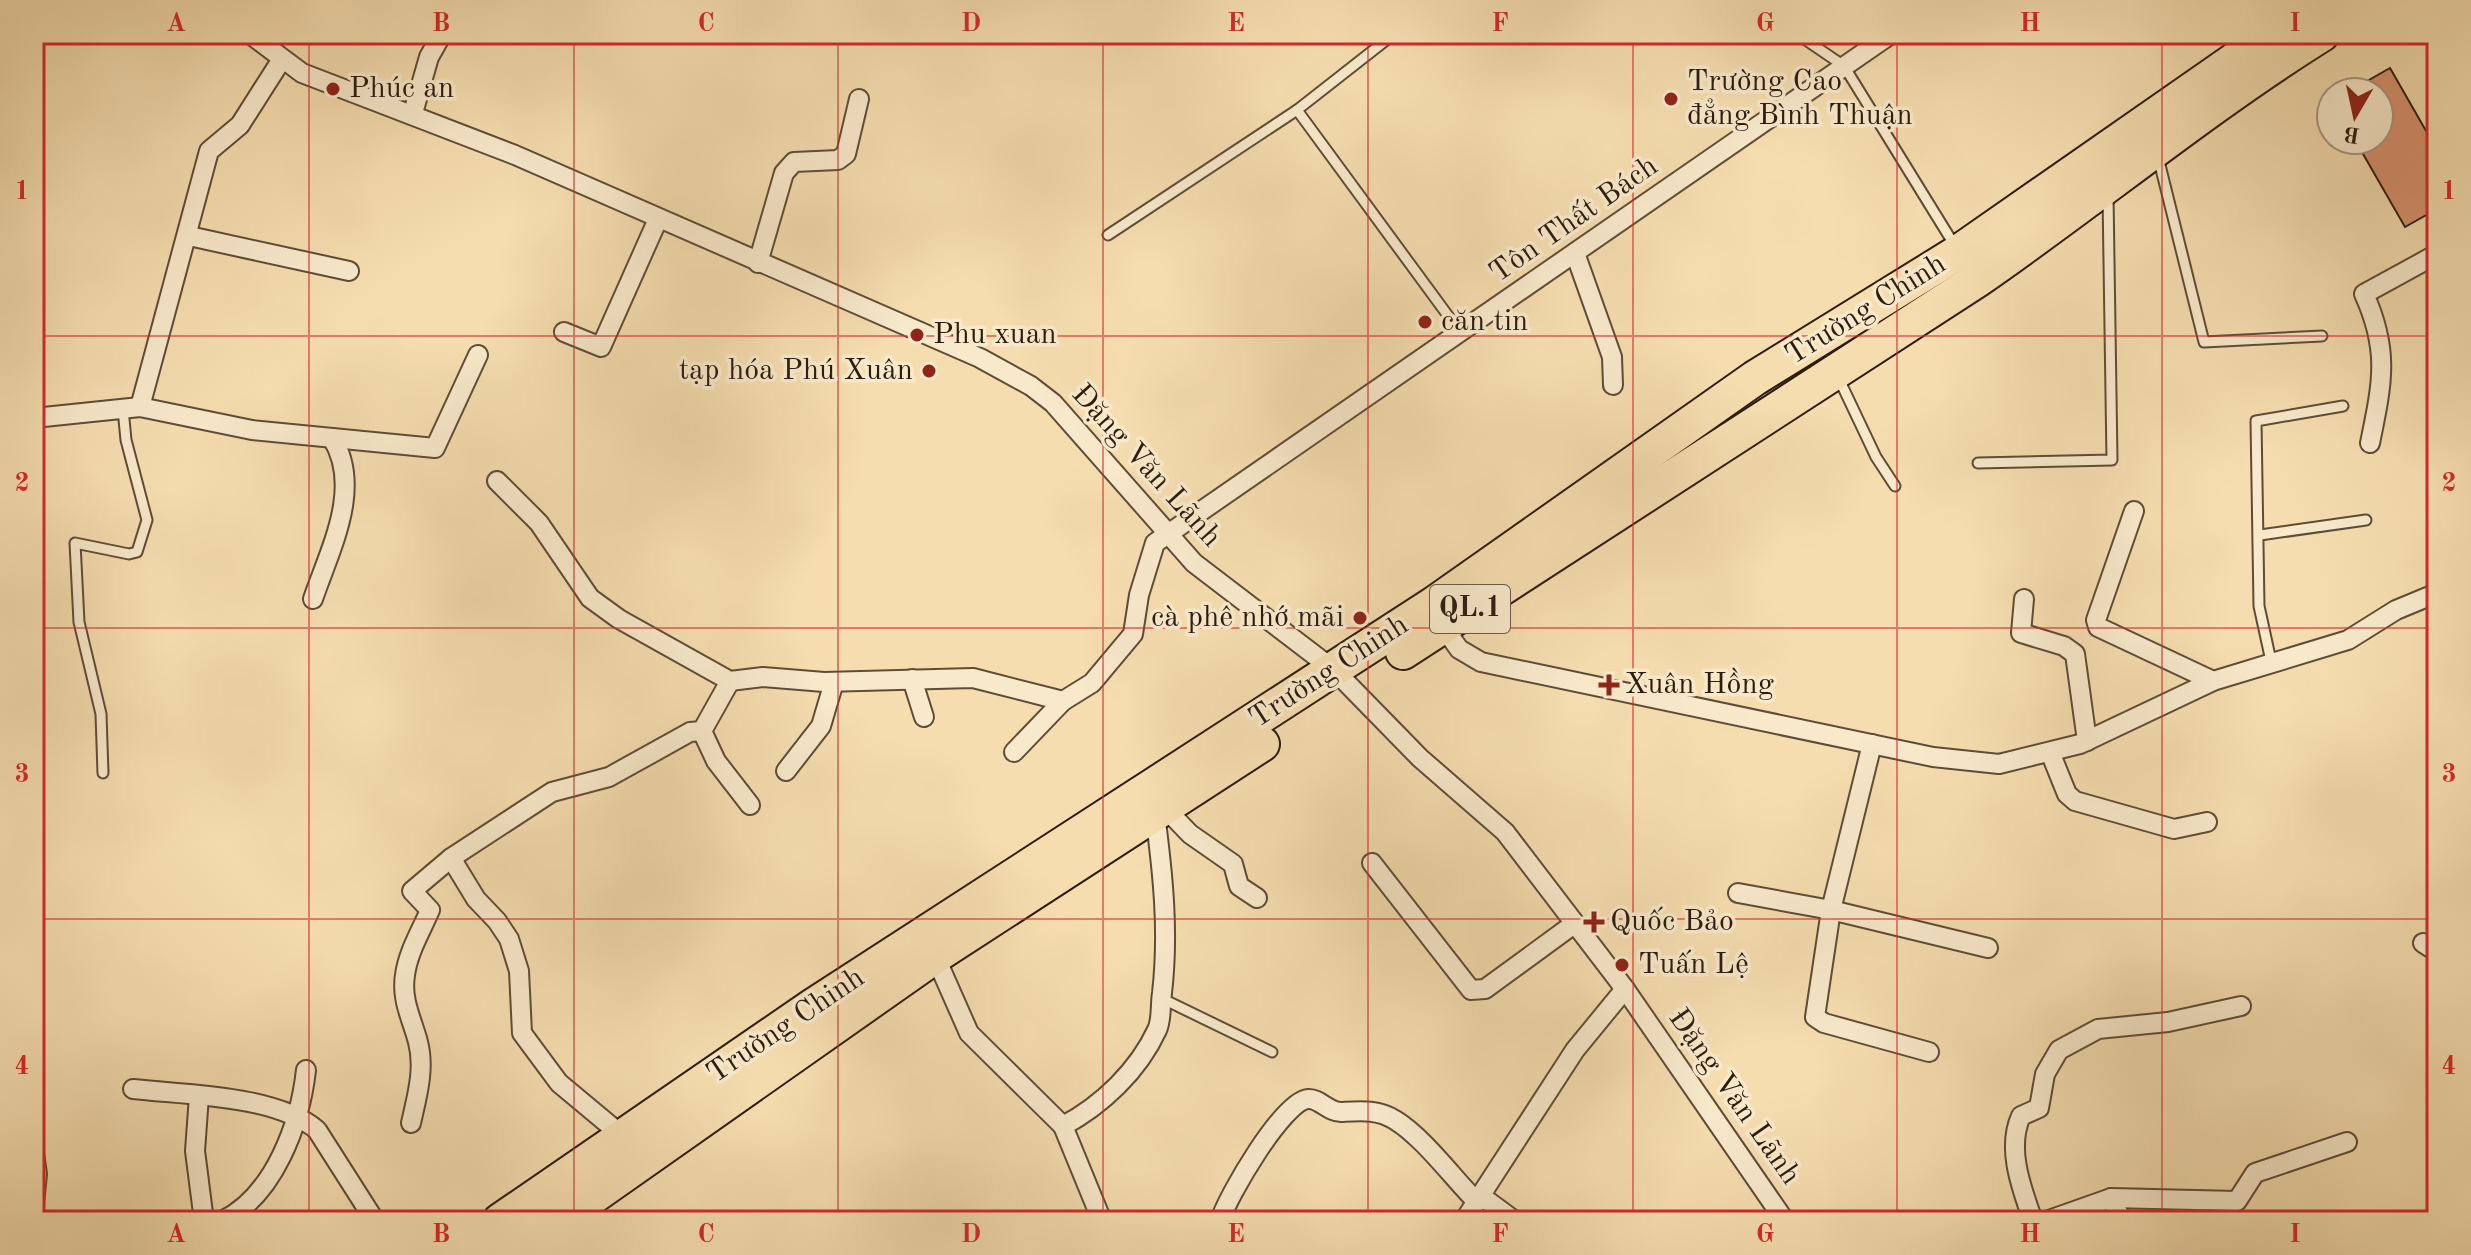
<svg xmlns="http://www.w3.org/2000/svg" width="2471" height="1255" font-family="'Old Standard TT',serif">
<rect width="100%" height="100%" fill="#f5ddaf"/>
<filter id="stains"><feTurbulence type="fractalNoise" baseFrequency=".0025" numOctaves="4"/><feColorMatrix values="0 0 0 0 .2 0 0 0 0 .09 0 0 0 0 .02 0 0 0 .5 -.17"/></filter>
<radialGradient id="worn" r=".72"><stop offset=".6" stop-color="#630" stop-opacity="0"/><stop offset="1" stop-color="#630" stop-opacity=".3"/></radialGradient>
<path fill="#d8926f" stroke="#2c1c0f" stroke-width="2" d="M 2390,68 L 2437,150 L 2437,209 L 2405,227 L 2355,140 L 2379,140 L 2379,92 L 2348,92 Z"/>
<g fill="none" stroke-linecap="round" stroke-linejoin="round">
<defs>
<g id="lane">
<path d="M 1394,34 L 1297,110 L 1460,332"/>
<path d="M 1797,34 L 1844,66 L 1955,246"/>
<path d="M 2158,157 L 2204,342 L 2322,336"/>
<path d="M 1108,235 L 1297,110"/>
<path d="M 1839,379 L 1876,457 L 1895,486"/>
<path d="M 1978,463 L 2112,460 L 2108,195"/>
<path d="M 2260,535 L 2366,520"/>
<path d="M 2271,661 L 2259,606 L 2256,421 L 2343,406"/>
<path d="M 103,773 L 101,714 L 79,622 L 75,543 L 129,554 L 137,552 L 147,520 L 126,440 L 123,409"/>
<path d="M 1161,998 L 1272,1052"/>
</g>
<g id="street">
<path d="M 250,34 L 302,73 L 515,155 L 980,358 L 1031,386 L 1053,403 L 1194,563 L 1334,670 L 1420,758 L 1505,832 L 1625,989 L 1785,1221"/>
<path d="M 413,113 L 429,57 L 442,34"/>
<path d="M 189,236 L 349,271"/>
<path d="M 1575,253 L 1612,357 L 1613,385"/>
<path d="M 758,263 L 784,173 L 794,162 L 838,160 L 846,154 L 859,99"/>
<path d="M 564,332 L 601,347 L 658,219"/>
<path d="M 140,407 L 209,151 L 240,125 L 282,59"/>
<path d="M 34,418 L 140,407 L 252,430 L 435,448 L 478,355"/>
<path d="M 2370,443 C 2382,384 2390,351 2364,294 L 2437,254"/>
<path d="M 497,481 L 539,523 L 590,598 L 619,619 L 730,681 L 763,677 L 824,682 L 973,678 L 1063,701 L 1092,683 L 1133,634 L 1139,595 L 1155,543 L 1891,34"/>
<path d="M 2134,511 L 2096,620 L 2098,627 L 2213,681"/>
<path d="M 313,599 C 330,549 363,488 332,438"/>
<path d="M 2024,599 L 2021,633 L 2064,646 L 2075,654 L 2087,741"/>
<path d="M 1440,622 L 1459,649 L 1481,662 L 1933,757 L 1999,764 L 2080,744 L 2213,681 L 2348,640 L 2396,610 L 2437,593"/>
<path d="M 912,679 L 924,717"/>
<path d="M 702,731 L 716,761 L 750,805"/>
<path d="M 1872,744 L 1831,910 L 1815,1017 L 1824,1023 L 1929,1052"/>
<path d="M 1014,752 L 1063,701"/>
<path d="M 2050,752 L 2067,794 L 2075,801 L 2174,829 L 2207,822"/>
<path d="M 786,771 L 821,726 L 834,682"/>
<path d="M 1165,808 L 1190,834 L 1233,864 L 1239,886 L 1257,898"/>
<path d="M 1372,863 L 1471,990 L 1485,989 L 1574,924"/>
<path d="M 1738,893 L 1831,910 L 1988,948"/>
<path d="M 2423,943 L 2437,952"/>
<path d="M 935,956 L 969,1033 L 1063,1126"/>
<path d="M 133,1089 C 186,1095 276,1095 317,1130 L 375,1221"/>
<path d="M 199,1096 L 195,1151 L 204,1221"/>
<path d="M 411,1123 C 417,1096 425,1069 418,1042 C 412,1019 401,1000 405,975 C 408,952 421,931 430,910 L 412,891 L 451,858"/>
<path d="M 625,1138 L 559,1083 L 522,1033 L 519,971 L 509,939 L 497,921 L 476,899 L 451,858 L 552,792 L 609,777 L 690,732 L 702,731 L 730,681"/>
<path d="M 34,1153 L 37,1174 L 34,1203"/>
<path d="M 1481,1196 L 1515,1221"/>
<path d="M 2111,1198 L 2122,1221"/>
<path d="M 222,1221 C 274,1196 300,1124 306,1070"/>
<path d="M 1102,1221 L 1063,1126 C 1102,1105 1138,1071 1157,1030 C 1162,1020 1160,1005 1162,993 C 1169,932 1163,875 1155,814"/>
<path d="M 1220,1221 C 1227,1197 1283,1101 1308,1099 C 1319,1098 1328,1112 1341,1112 C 1360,1111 1378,1109 1395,1120 C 1423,1137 1453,1178 1477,1202"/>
<path d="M 1464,1221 L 1575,1050 L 1625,989"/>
<path d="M 2033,1221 C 2022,1189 2006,1149 2021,1116 L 2039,1108 L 2045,1074 L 2059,1050 L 2098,1029 L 2168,1022 L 2241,1006"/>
<path d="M 2046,1221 L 2111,1198 L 2237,1201 L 2255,1173 L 2347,1142"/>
</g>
<g id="highway">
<path d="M 1403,652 L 1977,280 C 2093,200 2202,109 2322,34"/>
<path d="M 500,1221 L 813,1006 L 1434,604 L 1755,378 L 1959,252 L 2272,34"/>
<path d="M 558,1221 L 935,956 L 1262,744"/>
</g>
</defs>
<use href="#lane" stroke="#5e4c37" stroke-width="13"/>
<use href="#street" stroke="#5e4c37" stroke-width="22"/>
<use href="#highway" stroke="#2c1c0f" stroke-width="38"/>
<use href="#lane" stroke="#f8e9cb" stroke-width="9"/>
<use href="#street" stroke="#f8e9cb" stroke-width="18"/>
<use href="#highway" stroke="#f5ddaf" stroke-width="34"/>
</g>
<path fill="none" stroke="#d62828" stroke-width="2" stroke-opacity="0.55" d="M 309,34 L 309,1221M 574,34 L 574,1221M 838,34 L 838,1221M 1103,34 L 1103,1221M 1368,34 L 1368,1221M 1633,34 L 1633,1221M 1897,34 L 1897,1221M 2162,34 L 2162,1221M 34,336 L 2437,336M 34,628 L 2437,628M 34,919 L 2437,919"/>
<g fill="#8f2418" stroke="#f8e9cb" stroke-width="3">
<circle cx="333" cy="89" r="8"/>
<circle cx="1671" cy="99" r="8"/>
<circle cx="1425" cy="322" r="8"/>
<circle cx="917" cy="335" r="8"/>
<circle cx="929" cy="371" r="8"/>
<circle cx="1360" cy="618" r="8"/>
<path d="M1605 673h8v8h8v8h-8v8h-8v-8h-8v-8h8z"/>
<path d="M1590 910h8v8h8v8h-8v8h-8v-8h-8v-8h8z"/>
<circle cx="1622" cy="965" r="8"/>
</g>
<g text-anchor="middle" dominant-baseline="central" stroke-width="7" stroke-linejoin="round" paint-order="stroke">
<rect fill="#f8e9cb" stroke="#695a47" stroke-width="2" x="1430" y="585" width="80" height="48" rx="6"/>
<g font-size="28" font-weight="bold" fill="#2c1c0f">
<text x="1470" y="609">QL.1</text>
</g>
<g font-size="30" fill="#2c1c0f" stroke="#f8e9cb" text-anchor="start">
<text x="1687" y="82">Trường Cao<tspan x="1687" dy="34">đẳng Bình Thuận</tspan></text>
<text x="349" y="89">Phúc an</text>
<text x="1441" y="322">căn tin</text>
<text x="933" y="335">Phu xuan</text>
<text x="913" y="371" text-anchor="end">tạp hóa Phú Xuân</text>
<text x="1344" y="618" text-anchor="end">cà phê nhớ mãi</text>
<text x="1625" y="685">Xuân Hồng</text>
<text x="1610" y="922">Quốc Bảo</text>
<text x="1638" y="965">Tuấn Lệ</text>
</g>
<g font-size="30" fill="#2c1c0f" stroke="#f8e9cb">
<text transform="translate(1574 220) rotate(-35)">Tôn Thất Bách</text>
<text transform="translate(1866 310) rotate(-32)">Trường Chinh</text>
<text transform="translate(1146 466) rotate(48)">Đặng Văn Lãnh</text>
<text transform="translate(1329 672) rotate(-33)">Trường Chinh</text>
<text transform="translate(786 1026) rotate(-34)">Trường Chinh</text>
<text transform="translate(1734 1097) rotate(55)">Đặng Văn Lãnh</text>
</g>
</g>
<rect width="2471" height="1255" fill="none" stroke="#f5ddaf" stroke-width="88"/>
<g transform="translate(2355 116) rotate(189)"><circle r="38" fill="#f8e9cb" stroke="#a69780" stroke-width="2"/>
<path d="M0-6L14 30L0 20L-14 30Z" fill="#8f2418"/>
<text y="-12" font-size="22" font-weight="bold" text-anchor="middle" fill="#2c1c0f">B</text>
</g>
<rect x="44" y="44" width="2383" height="1167" fill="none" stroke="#d62828" stroke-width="3"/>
<g font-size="26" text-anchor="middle" font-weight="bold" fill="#d62828">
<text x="176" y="31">A</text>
<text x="441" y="31">B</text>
<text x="706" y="31">C</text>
<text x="971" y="31">D</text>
<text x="1236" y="31">E</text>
<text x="1500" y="31">F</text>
<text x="1765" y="31">G</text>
<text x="2030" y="31">H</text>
<text x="2295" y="31">I</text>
<text x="22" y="199">1</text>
<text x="2449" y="199">1</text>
<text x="22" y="491">2</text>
<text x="2449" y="491">2</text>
<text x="22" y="782">3</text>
<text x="2449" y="782">3</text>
<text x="22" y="1074">4</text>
<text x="2449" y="1074">4</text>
<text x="176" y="1242">A</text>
<text x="441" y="1242">B</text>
<text x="706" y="1242">C</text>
<text x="971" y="1242">D</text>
<text x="1236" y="1242">E</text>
<text x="1500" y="1242">F</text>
<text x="1765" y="1242">G</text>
<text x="2030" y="1242">H</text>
<text x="2295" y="1242">I</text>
</g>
<rect width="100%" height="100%" filter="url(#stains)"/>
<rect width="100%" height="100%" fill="url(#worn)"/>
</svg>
